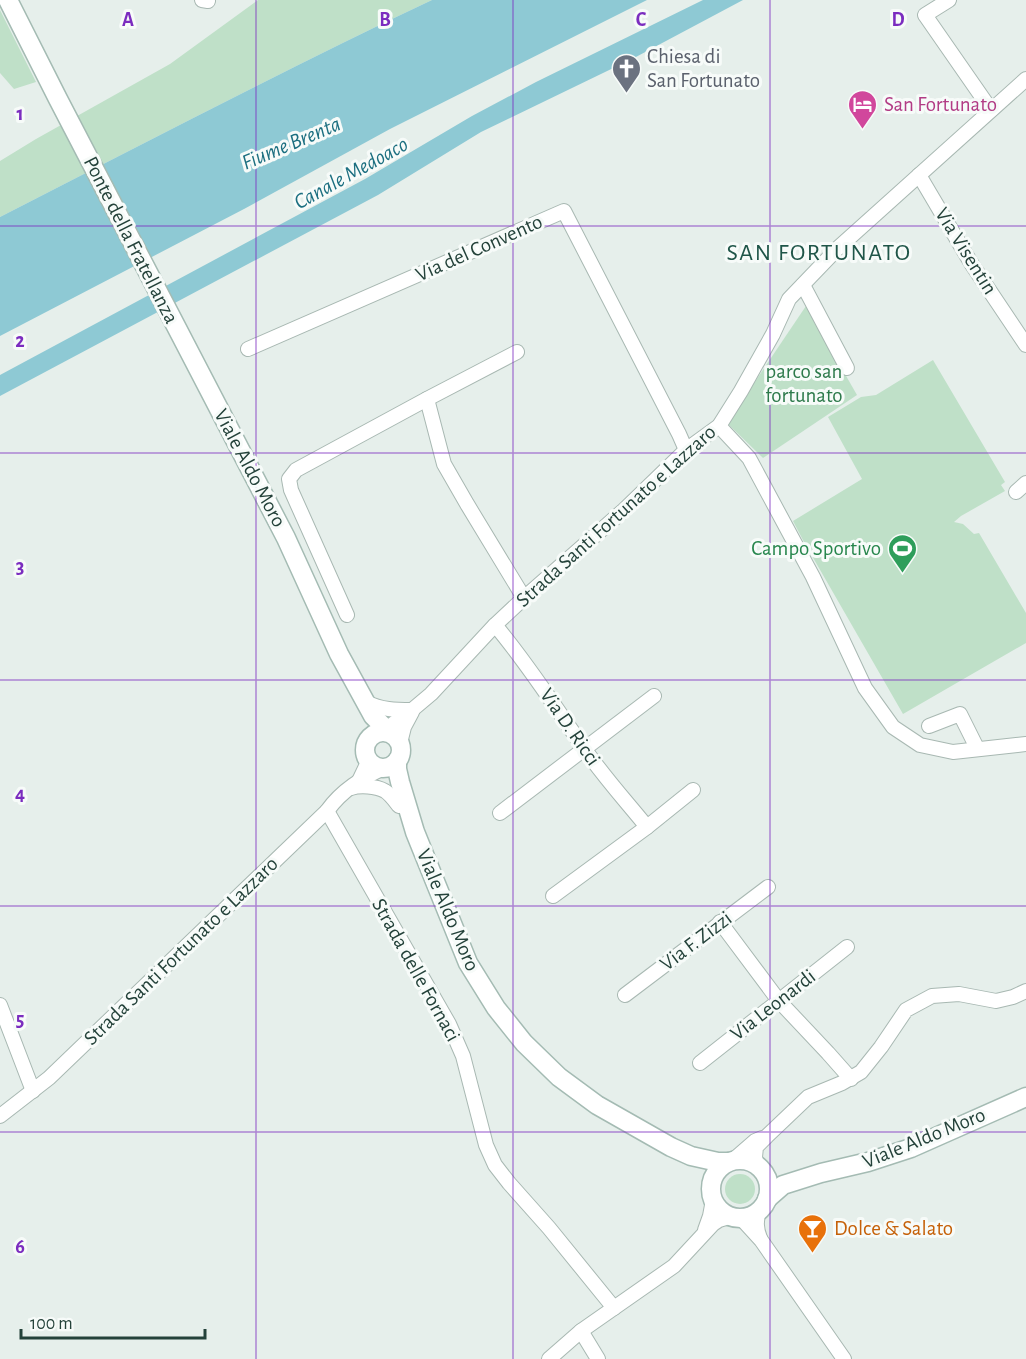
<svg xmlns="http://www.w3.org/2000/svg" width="1026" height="1359" font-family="'Alegreya Sans',sans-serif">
<rect width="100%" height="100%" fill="#e6efeb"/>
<g fill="#bfe0c8">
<path d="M 258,0 L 432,0 C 286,69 143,144 0,217 L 0,161 L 36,139 L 170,64 Z"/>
<path d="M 0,10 L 36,82 L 14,89 L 0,73 Z"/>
<path d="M 806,306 L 857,395 L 763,458 L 727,423 Z"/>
<path d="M 933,360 L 1005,482 L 1001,485 L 1005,491 L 961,516 L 954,522 L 963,524 L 974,534 L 979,533 L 1026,613 L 1026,643 L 903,714 L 804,542 L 793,521 L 862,479 L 828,417 L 861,397 L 876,395 Z"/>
<circle cx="740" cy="1189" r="15"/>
</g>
<g fill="#8ec9d4">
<path d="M 432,0 L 647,0 L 390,129 L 244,209 L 0,336 L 0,217 C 143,144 286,69 432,0 Z"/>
<path d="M 703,0 L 743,0 L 634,58 L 481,132 L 378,195 L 0,396 L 0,375 L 365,179 L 472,116 L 536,82 Z"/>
</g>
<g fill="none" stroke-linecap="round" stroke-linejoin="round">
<defs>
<g id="street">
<path d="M 202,0 L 208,1"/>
<path d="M 949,0 L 925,15 L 991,110"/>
<path d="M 919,175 L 971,263 L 1026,345"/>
<path d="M 803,285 L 847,368"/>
<path d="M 248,349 L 564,211 L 679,434 L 686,450"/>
<path d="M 427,399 L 444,464 L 467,504 L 524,598"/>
<path d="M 719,426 L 749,458 L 813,577 L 865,688 L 893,727 L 920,745 L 953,752 L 1026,744"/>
<path d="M 1016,492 L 1026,483"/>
<path d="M 347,615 L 291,490 L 289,479 L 296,470 L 427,399 L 517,352"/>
<path d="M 495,625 C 528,664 555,707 584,748 C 603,776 626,801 647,827"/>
<path d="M 366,702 C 381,710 396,710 412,710"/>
<path d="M 929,726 L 960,714 L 977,748"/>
<path d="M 389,732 L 393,724 L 412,710 L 431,694 L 495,625 L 524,598 L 624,510 L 686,450 L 719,426 L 741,391 L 773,334 L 789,299 L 838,248 L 1026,79"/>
<path d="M 400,743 L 404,727 L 412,712"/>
<path d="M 359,781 L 369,760"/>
<path d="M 351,788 C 360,785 376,786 385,791 C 390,794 395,801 399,806"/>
<path d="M 327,811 L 449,1024 L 463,1056 L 486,1145 L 495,1165 L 509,1183 L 549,1228 L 614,1308"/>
<path d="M 500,813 L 654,696"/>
<path d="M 553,896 L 647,827 L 693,790"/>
<path d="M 720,922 L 779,1001 L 828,1053 L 851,1079"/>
<path d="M 625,995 L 768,887"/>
<path d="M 0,1005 L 33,1091"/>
<path d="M 700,1063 L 847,947"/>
<path d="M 0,1116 L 49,1078 L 327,811 C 342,790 362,778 384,768"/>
<path d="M 732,1161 L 755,1141 L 762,1138"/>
<path d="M 757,1166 L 755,1157 L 756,1147 L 767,1136 L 808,1097 L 842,1083 L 861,1072 L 881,1047 L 906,1010 L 932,996 L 959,994 L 996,1001 L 1013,997 L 1026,991"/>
<path d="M 759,1210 C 756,1221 756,1228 760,1238"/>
<path d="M 740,1217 L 761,1240 L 844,1359"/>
<path d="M 705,1230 L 710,1216 L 713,1200"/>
<path d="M 581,1331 L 598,1359"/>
<path d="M 549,1359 L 581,1331 L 674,1266 L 713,1224 L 719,1220 L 732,1216"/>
</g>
<g id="secondary">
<path d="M 8,0 L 58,99 L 286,538 L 339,654 L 373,716 L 389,732"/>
<circle cx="383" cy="750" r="18"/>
<path d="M 397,761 L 397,769 L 400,782 L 415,832 L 468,963 L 496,1008 L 524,1043 L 559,1077 L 597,1105 L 671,1147 L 691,1156 L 718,1162 L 728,1162"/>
<circle cx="740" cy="1189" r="29"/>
<path d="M 767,1199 L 783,1185 L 821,1173 L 868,1162 L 911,1148 L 1026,1097"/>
</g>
</defs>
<use href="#street" stroke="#a8b8b2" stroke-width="16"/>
<use href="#secondary" stroke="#a4bbb3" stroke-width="21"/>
<use href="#street" stroke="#fff" stroke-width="14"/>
<use href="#secondary" stroke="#fff" stroke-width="18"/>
</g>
<path fill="none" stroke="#7b2cbf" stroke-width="1.5" stroke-opacity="0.55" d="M 256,0 L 256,1359M 513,0 L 513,1359M 770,0 L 770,1359M 0,226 L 1026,226M 0,453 L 1026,453M 0,680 L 1026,680M 0,906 L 1026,906M 0,1132 L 1026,1132"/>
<defs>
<symbol id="church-pin" viewBox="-11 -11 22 30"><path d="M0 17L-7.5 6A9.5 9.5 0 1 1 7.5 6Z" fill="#6b7280" stroke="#f7fbf9"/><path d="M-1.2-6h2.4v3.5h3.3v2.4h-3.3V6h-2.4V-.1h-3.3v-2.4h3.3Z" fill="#fff"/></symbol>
<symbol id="hotel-pin" viewBox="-11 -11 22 30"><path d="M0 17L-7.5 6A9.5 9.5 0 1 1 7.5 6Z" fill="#d1479c" stroke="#f7fbf9"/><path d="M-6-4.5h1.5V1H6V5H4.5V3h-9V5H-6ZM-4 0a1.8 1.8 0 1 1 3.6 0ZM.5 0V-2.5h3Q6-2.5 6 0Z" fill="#fff"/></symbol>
<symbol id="stadium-pin" viewBox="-11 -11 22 30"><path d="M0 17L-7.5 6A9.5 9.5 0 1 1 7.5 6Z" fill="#2e9e5b" stroke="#f7fbf9"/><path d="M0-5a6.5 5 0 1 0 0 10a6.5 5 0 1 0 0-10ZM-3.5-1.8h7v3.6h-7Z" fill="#fff"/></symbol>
<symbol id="bar-pin" viewBox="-11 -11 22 30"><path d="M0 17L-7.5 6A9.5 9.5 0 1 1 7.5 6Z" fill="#e8710a" stroke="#f7fbf9"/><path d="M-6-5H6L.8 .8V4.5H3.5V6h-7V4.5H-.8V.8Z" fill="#fff"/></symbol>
</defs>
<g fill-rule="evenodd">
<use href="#church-pin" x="610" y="52" width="33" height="45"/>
<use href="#hotel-pin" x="846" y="88" width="33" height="45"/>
<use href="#stadium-pin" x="886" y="532" width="33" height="45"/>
<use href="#bar-pin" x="796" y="1212" width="33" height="45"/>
</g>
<g text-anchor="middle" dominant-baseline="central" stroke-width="6" stroke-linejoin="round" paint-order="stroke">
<g font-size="21" fill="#5b616d" stroke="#f7fbf9" text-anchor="start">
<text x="647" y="56">Chiesa di<tspan x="647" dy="24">San Fortunato</tspan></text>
</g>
<g font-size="21" fill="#b23c85" stroke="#f7fbf9" text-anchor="start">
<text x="884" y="104">San Fortunato</text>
</g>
<g font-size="21" fill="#24423a" stroke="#f7fbf9">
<text transform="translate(131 240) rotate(63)">Ponte della Fratellanza</text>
<text transform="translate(479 248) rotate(-24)">Via del Convento</text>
<text transform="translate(966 251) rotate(58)">Via Visentin</text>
<text transform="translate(250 468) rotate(62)">Viale Aldo Moro</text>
<text transform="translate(616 516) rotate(-42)">Strada Santi Fortunato e Lazzaro</text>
<text transform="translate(570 727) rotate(55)">Via D. Ricci</text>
<text transform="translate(448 910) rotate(67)">Viale Aldo Moro</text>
<text transform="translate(696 941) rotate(-37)">Via F. Zizzi</text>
<text transform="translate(181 951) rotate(-44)">Strada Santi Fortunato e Lazzaro</text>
<text transform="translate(416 970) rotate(61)">Strada delle Fornaci</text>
<text transform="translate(773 1005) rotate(-38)">Via Leonardi</text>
<text transform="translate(924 1138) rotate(-22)">Viale Aldo Moro</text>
</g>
<g font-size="21" fill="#2d7a4b" stroke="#f7fbf9">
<text x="804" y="371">parco san<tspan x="804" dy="24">fortunato</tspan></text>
</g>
<g font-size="21" fill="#27864d" stroke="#f7fbf9" text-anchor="end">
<text x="881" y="548">Campo Sportivo</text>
</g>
<g font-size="21" fill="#c56008" stroke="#f7fbf9" text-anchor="start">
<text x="834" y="1228">Dolce &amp; Salato</text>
</g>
<g font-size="22" font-style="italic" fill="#1c6f80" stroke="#f7fbf9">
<text transform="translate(291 143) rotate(-23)">Fiume Brenta</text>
<text transform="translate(351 173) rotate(-29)">Canale Medoaco</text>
</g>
<g font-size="24" letter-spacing="1.5" fill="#1f5548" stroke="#f7fbf9">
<text x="819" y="253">SAN FORTUNATO</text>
</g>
</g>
<g font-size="20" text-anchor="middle" font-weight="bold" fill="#7b2cbf" stroke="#f7fbf9" stroke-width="6" stroke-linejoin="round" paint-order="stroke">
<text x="128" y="26">A</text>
<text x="385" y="26">B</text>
<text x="641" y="26">C</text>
<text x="898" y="26">D</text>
<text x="20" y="120">1</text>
<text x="20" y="347">2</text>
<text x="20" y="573">3</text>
<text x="20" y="800">4</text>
<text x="20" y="1026">5</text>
<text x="20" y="1253">6</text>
</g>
<path d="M21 1329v9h184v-9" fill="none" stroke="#24423a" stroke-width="3"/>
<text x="30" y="1329" font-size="18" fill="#24423a" stroke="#f7fbf9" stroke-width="4.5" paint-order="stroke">100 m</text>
</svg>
